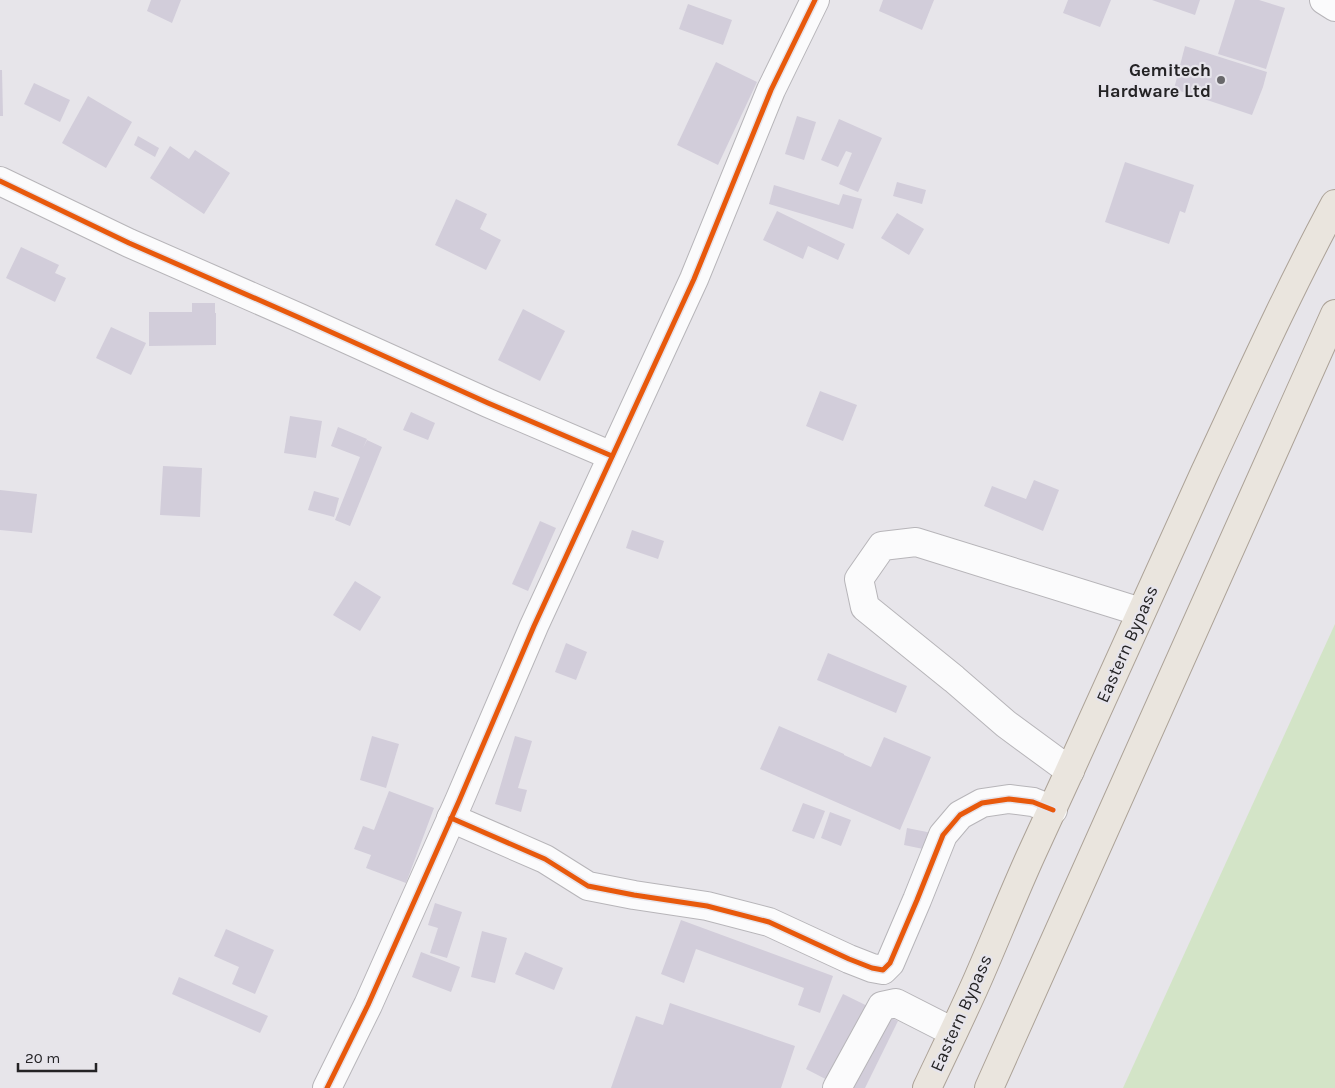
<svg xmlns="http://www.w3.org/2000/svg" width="1335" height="1088" font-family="Karla,sans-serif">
<rect width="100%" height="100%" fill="#e7e5ea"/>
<path fill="#d3e4c7" d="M 1335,624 L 1335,1088 L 1123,1088 Z"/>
<g fill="#d2cdda">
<path d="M 151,0 L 181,0 L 172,23 L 147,11 Z"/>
<path d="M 883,0 L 934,0 L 922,30 L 879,11 Z"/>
<path d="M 1068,0 L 1111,0 L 1100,27 L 1063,13 Z"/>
<path d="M 1152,0 L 1200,0 L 1195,15 Z"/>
<path d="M 1235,0 L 1259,0 L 1285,8 L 1266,69 L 1218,54 Z"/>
<path d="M 688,4 L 732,20 L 723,45 L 679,29 Z"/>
<path d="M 1185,46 L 1267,72 L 1263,87 L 1252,115 L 1174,89 Z"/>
<path d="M 716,62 L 757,82 L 718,165 L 677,145 Z"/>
<path d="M 0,70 L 2,70 L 3,116 L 0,116 Z"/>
<path d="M 34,83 L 70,100 L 60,122 L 24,104 Z"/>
<path d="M 88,96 L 132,122 L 106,168 L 62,143 Z"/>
<path d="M 797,116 L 816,122 L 804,160 L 785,154 Z"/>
<path d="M 839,119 L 882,138 L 858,192 L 839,184 L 852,153 L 846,151 L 838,167 L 821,160 Z"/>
<path d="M 138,136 L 159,148 L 155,157 L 134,145 Z"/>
<path d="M 170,146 L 189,159 L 195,150 L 230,173 L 204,214 L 150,178 Z"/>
<path d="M 1125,162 L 1194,185 L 1185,213 L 1180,211 L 1169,244 L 1105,222 Z"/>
<path d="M 897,182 L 926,190 L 922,204 L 893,196 Z"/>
<path d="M 774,185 L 839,205 L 843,194 L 862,199 L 853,229 L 769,204 Z"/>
<path d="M 456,199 L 487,214 L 480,229 L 501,240 L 486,270 L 435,245 Z"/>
<path d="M 777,211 L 845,244 L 838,260 L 808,246 L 803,259 L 763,240 Z"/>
<path d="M 897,213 L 924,229 L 909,255 L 881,238 Z"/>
<path d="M 21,247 L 59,265 L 55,273 L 66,278 L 55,302 L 6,278 Z"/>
<path d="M 192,303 L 215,303 L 215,313 L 216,313 L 216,345 L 149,346 L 149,312 L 192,312 Z"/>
<path d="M 523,309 L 565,331 L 540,381 L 498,360 Z"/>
<path d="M 111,327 L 146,343 L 131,375 L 96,358 Z"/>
<path d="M 820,391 L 857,405 L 843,441 L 806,426 Z"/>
<path d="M 411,412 L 435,423 L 428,440 L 403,430 Z"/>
<path d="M 290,416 L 322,421 L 316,458 L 284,453 Z"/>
<path d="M 338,427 L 367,439 L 363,448 L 367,440 L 382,447 L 350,526 L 335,520 L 360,457 L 331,446 Z"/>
<path d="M 163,466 L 202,468 L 200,517 L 160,515 Z"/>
<path d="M 1034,480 L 1059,490 L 1043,531 L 984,506 L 992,486 L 1026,499 Z"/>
<path d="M 0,490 L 37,494 L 32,533 L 0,530 Z"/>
<path d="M 314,491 L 339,498 L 334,517 L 308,510 Z"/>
<path d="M 540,521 L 556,528 L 528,591 L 512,584 Z"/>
<path d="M 632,530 L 664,541 L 658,559 L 626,548 Z"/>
<path d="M 355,581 L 381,597 L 360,631 L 333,615 Z"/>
<path d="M 566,643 L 587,652 L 576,680 L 555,672 Z"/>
<path d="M 828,653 L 907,686 L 896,713 L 817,680 Z"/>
<path d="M 779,726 L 844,754 L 844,755 L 871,767 L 884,737 L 931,757 L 900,830 L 760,769 Z"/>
<path d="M 372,736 L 399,744 L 386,788 L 360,780 Z"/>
<path d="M 515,736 L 532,741 L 518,788 L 527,790 L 521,812 L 495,804 Z"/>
<path d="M 389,791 L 434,808 L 406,883 L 366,868 L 371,855 L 354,849 L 363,826 L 374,830 Z"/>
<path d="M 803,803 L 825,811 L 814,839 L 792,831 Z"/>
<path d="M 830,812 L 851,820 L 841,846 L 821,838 Z"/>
<path d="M 907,828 L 932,833 L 928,850 L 904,845 Z"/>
<path d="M 435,903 L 462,912 L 447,958 L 430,953 L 438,928 L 428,925 Z"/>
<path d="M 681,920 L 833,976 L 820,1013 L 798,1005 L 804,988 L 696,949 L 684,983 L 661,974 Z"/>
<path d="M 226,929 L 274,950 L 255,994 L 232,984 L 239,967 L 214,956 Z"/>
<path d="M 482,931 L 507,938 L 495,983 L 471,977 Z"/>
<path d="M 421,952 L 460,967 L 451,992 L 412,977 Z"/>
<path d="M 525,952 L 563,968 L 554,990 L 515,974 Z"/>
<path d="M 179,977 L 268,1016 L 260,1033 L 172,994 Z"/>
<path d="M 843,994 L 898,1021 L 865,1088 L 843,1088 L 806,1069 Z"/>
<path d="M 670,1003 L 795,1046 L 781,1088 L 611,1088 L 636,1016 L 663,1025 Z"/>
</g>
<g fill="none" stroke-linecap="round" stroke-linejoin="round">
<defs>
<g id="minor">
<path d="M 1324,0 L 1335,7"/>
<path d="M 0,181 L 129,243 L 300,318 L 488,403 L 612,456"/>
<path d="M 1070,771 L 1006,724 L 954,679 L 865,607 L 859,579 L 882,546 L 916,542 L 1141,612"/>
<path d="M 451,818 L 545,859 L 588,886 L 634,895 L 707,906 L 769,922 L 849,959 L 872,968 L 883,970 L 890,963 L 917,900 L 943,835 L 960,815 L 982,803 L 1009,799 L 1033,802 L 1053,810"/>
<path d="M 327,1088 L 368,1005 L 459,801 L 534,626 L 694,279 L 771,90 L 815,0"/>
<path d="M 837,1088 L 882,1006 L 896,1003 L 953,1032"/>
</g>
<g id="major">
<path d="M 927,1088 C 944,1052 961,1017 977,981 C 995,940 1012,897 1031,855 C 1090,728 1146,600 1205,472 C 1247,382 1288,291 1335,204"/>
<path d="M 989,1088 L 1335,314"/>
</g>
</defs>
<use href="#minor" stroke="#b7b5b9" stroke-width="30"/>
<use href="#major" stroke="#aca297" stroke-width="30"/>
<use href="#minor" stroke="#fbfbfc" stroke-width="28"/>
<use href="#major" stroke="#eae5de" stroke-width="28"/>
<defs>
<g id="cycleway">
<path d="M 0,181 L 129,243 L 300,318 L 488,403 L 612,456"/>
<path d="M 451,818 L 545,859 L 588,886 L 634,895 L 707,906 L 769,922 L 849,959 L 872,968 L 883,970 L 890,963 L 917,900 L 943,835 L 960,815 L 982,803 L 1009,799 L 1033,802 L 1053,810"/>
<path d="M 327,1088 L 368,1005 L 459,801 L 534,626 L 694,279 L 771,90 L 815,0"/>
</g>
</defs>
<use href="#cycleway" stroke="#e6e4eb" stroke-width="8"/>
<use href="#cycleway" stroke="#e8590c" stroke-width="5"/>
</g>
<circle fill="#68676a" stroke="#e6e4eb" stroke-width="2" cx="1221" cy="80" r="5"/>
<g text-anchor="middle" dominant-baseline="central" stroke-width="4.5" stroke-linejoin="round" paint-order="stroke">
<g font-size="18" font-weight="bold" fill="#242325" stroke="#e6e4eb" text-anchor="end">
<text x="1211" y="70">Gemitech<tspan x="1211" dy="21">Hardware Ltd</tspan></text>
</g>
<g font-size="18" fill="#242325" stroke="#e6e4eb">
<text transform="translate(1127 644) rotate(-66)">Eastern Bypass</text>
<text transform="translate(961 1013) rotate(-66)">Eastern Bypass</text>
</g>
</g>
<path d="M18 1063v8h78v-8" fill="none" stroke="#242325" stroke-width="2.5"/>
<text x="25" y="1063" font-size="15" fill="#242325" stroke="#e6e4eb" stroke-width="4" paint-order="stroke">20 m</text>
</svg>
